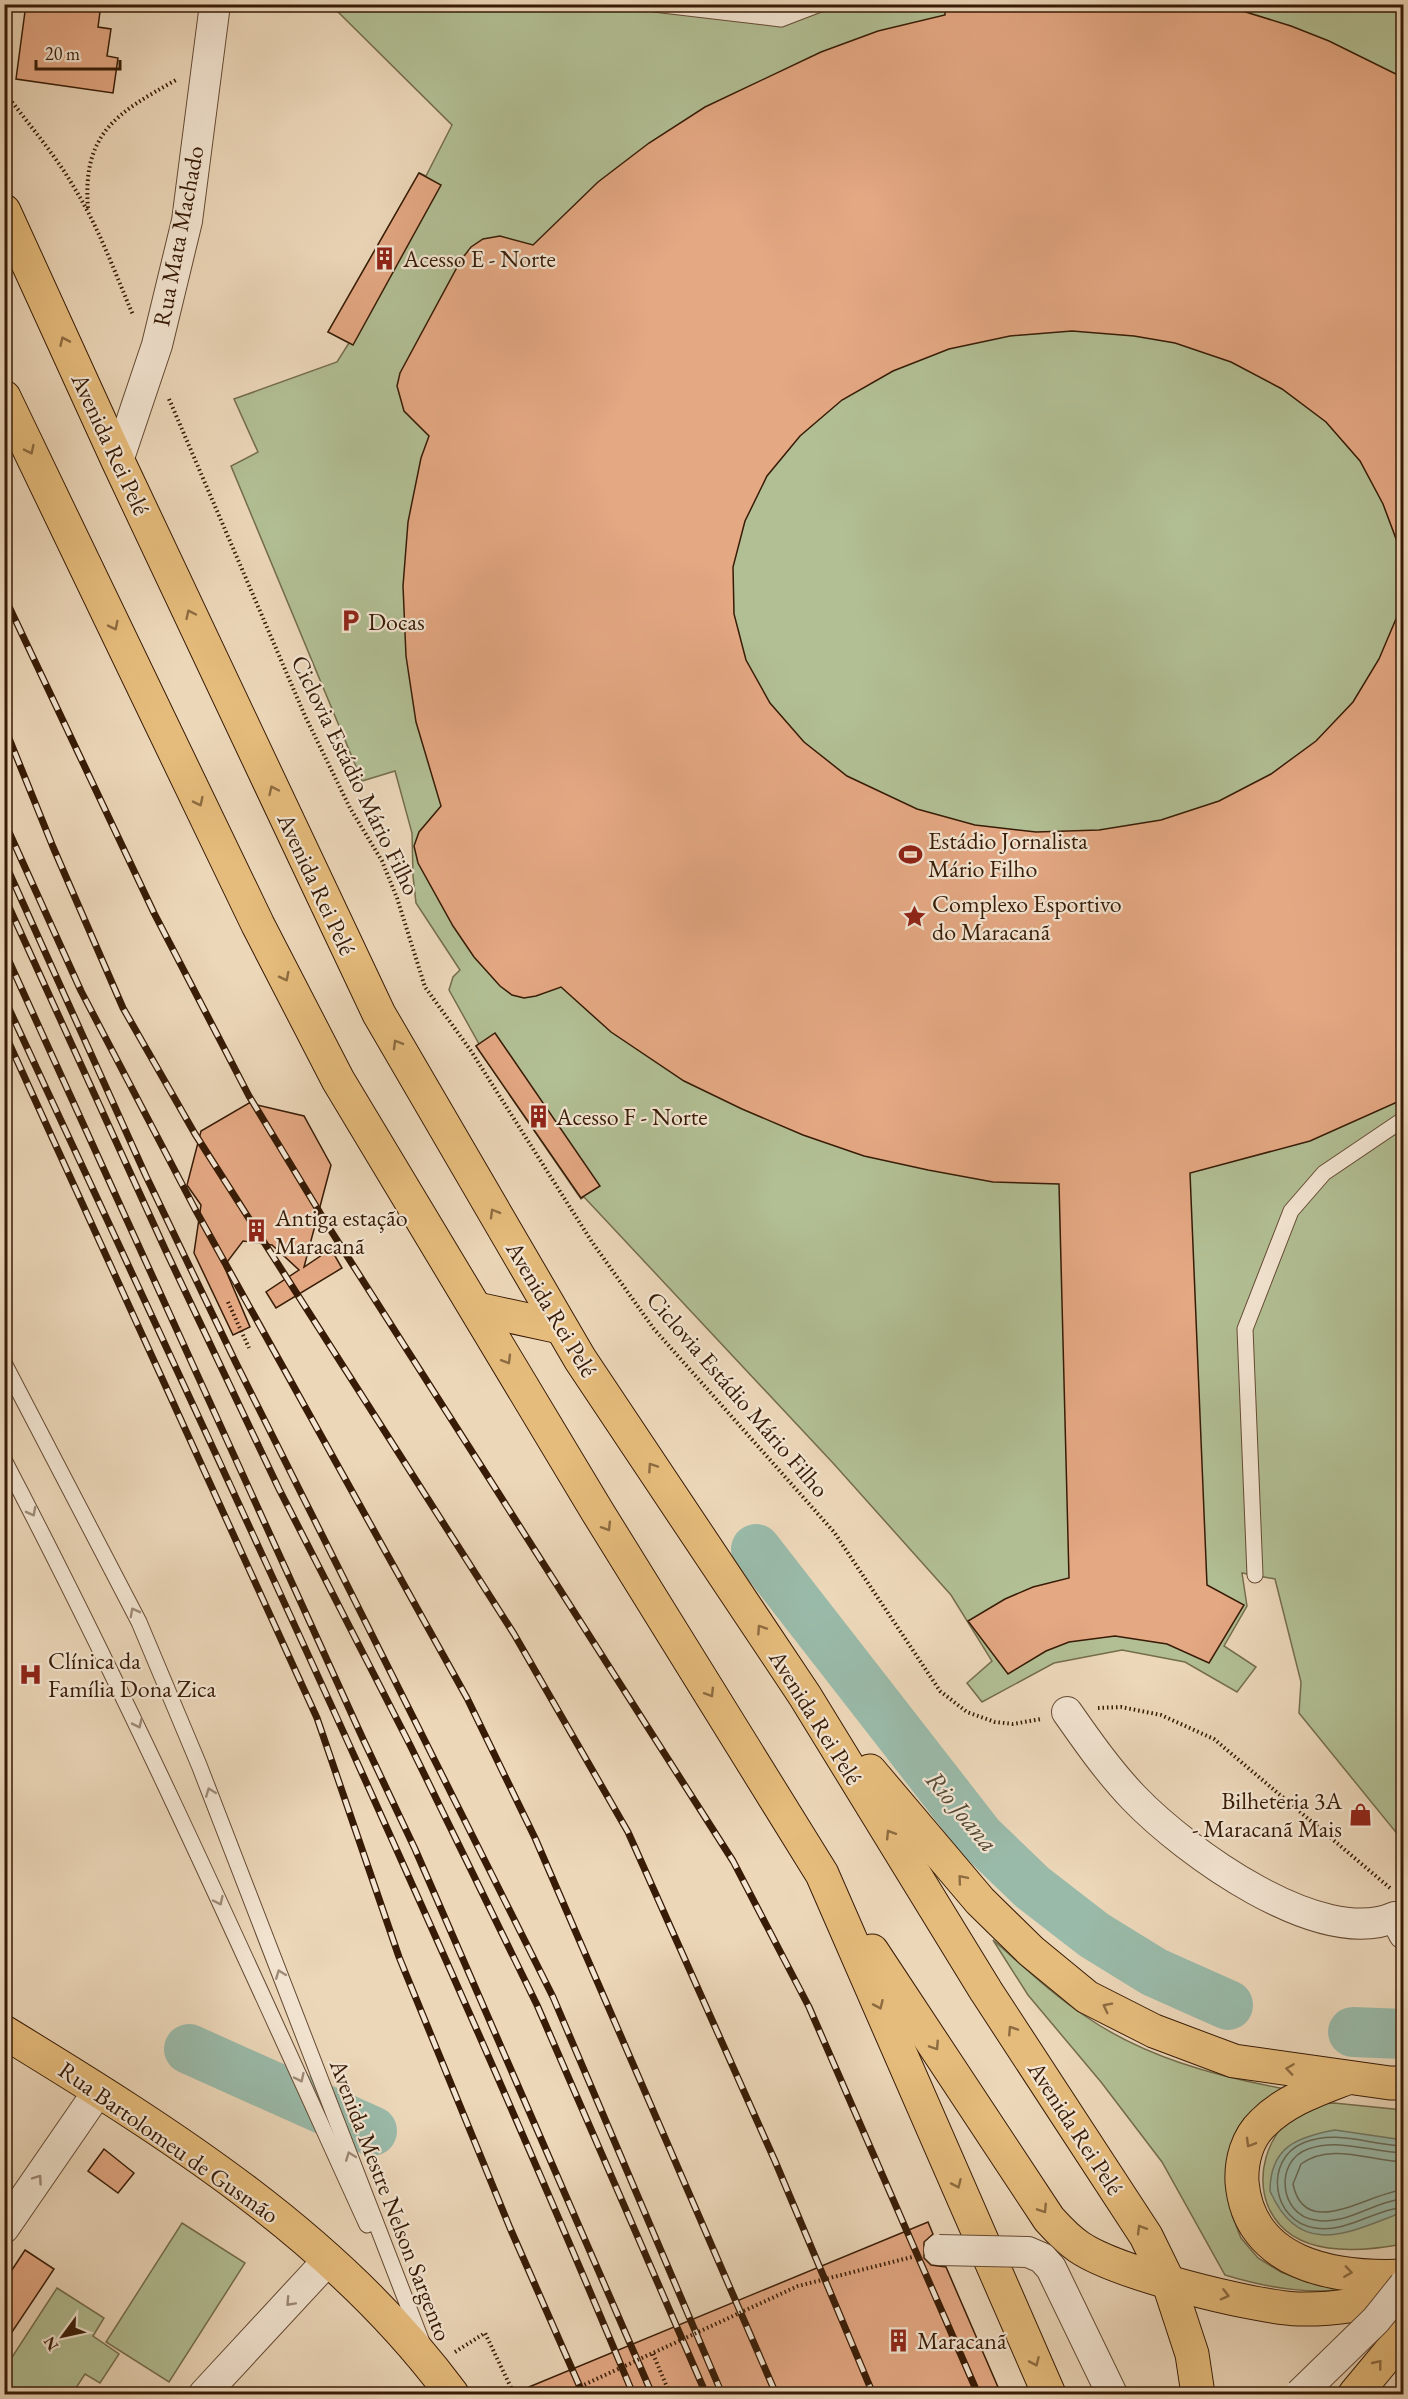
<svg xmlns="http://www.w3.org/2000/svg" width="1408" height="2399" font-family="'EB Garamond',serif">
<rect width="100%" height="100%" fill="#ecd7b9"/>
<filter id="stains"><feTurbulence type="fractalNoise" baseFrequency=".00333" numOctaves="4"/><feColorMatrix values="0 0 0 0 .2 0 0 0 0 .09 0 0 0 0 .02 0 0 0 .5 -.17"/></filter>
<radialGradient id="worn" r=".72"><stop offset=".6" stop-color="#630" stop-opacity="0"/><stop offset="1" stop-color="#630" stop-opacity=".3"/></radialGradient>
<g fill="#b2bf94" stroke="#746d4d" stroke-width="1.5">
<path d="M 331,5 L 1403,5 L 1403,1841 L 1299,1713 L 1301,1682 L 1275,1579 L 1242,1573 L 1247,1606 L 1224,1646 L 1256,1667 L 1237,1692 L 1185,1662 L 1122,1650 L 1054,1663 L 982,1702 L 967,1683 L 992,1661 L 951,1595 L 833,1463 L 584,1197 L 581,1199 L 476,1046 L 479,1044 L 449,990 L 453,977 L 460,970 L 416,903 L 413,876 L 412,833 L 395,771 L 362,781 L 231,466 L 258,452 L 234,399 L 337,362 L 349,343 L 328,332 L 419,173 L 426,176 L 452,125 Z"/>
<path d="M 993,1940 C 1023,1966 1052,1994 1085,2016 C 1144,2057 1215,2076 1285,2089 L 1228,2191 L 1232,2215 L 1241,2238 L 1258,2258 L 1281,2272 L 1307,2282 L 1360,2288 C 1313,2295 1271,2289 1225,2275 L 1162,2162 L 1101,2082 L 1028,1995 Z"/>
<path d="M 1334,2103 L 1403,2110 L 1403,2244 C 1366,2251 1309,2257 1280,2225 C 1246,2188 1266,2123 1311,2106 C 1318,2103 1327,2104 1334,2103 Z"/>
<path d="M 182,2223 L 245,2263 L 169,2382 L 106,2342 Z"/>
<path d="M 57,2288 L 104,2318 L 93,2336 L 119,2354 L 100,2383 L 85,2374 L 72,2394 L 5,2394 L 5,2368 Z"/>
</g>
<path fill="#9abaa9" stroke="#727a68" stroke-width="1.5" d="M 1335,2130 L 1403,2140 L 1403,2212 C 1350,2232 1300,2260 1270,2191 C 1270,2147 1297,2137 1335,2130 Z"/>
<g fill="none" stroke-linecap="round" stroke-linejoin="round">
<g stroke="#686a58" stroke-width="1.5">
<path d="M 1404,2146 C 1370,2145 1336,2129 1303,2143 C 1263,2160 1272,2222 1315,2228 C 1347,2233 1373,2210 1404,2207"/>
<path d="M 1404,2153 C 1371,2152 1340,2138 1308,2149 C 1274,2161 1279,2215 1315,2220 C 1347,2226 1373,2201 1404,2199"/>
<path d="M 1404,2162 C 1370,2161 1331,2142 1301,2164 L 1293,2184 C 1305,2243 1371,2191 1404,2190"/>
</g>
<g stroke="#9abaa9" stroke-width="50">
<path d="M 756,1549 L 980,1837 L 1032,1887 L 1094,1935 L 1154,1972 L 1228,2005"/>
<path d="M 1353,2032 L 1404,2034"/>
<path d="M 189,2049 L 372,2131"/>
</g>
</g>
<g fill="#e4a883" stroke="#371b06" stroke-width="1.5">
<path d="M 26,4 L 101,4 L 98,27 L 111,29 L 107,56 L 118,58 L 113,93 L 16,79 Z"/>
<path d="M 945,4 L 1220,4 L 1291,26 L 1329,41 L 1404,78 L 1404,551 L 1401,552 L 1383,504 L 1360,461 L 1326,422 L 1282,389 L 1231,362 L 1175,343 L 1134,336 L 1072,331 L 1010,336 L 949,349 L 893,371 L 842,400 L 800,436 L 767,476 L 745,521 L 733,567 L 734,614 L 746,660 L 770,703 L 804,742 L 847,776 L 917,809 L 975,825 L 1036,832 L 1099,830 L 1161,820 L 1219,801 L 1271,774 L 1316,741 L 1353,702 L 1379,659 L 1404,600 L 1404,1099 L 1310,1141 L 1190,1173 L 1207,1585 L 1244,1605 L 1209,1663 L 1167,1644 L 1115,1636 L 1069,1642 L 1046,1651 L 1008,1674 L 968,1621 L 1005,1599 L 1033,1587 L 1069,1578 L 1059,1184 L 993,1182 L 928,1170 L 864,1156 L 803,1135 L 742,1109 L 684,1081 L 611,1032 L 561,987 L 536,996 L 524,998 L 512,995 L 500,986 L 474,957 L 453,926 L 418,863 L 414,846 L 419,832 L 441,806 L 416,722 L 406,656 L 403,586 L 408,522 L 421,458 L 429,436 L 404,411 L 397,386 L 400,373 L 461,260 L 471,247 L 483,239 L 500,236 L 533,245 L 598,182 L 649,143 L 705,107 L 821,52 L 878,31 L 945,15 Z"/>
<path d="M 419,173 L 441,185 L 353,345 L 328,332 Z"/>
<path d="M 495,1033 L 600,1186 L 581,1198 L 476,1046 Z"/>
<path d="M 249,1103 L 304,1116 L 331,1165 L 304,1267 L 331,1249 L 342,1268 L 276,1308 L 266,1292 L 299,1270 L 272,1245 L 243,1241 L 224,1266 L 250,1327 L 233,1335 L 194,1253 L 201,1205 L 187,1185 L 201,1131 Z"/>
<path d="M 104,2149 L 134,2173 L 118,2193 L 88,2171 Z"/>
<path d="M 928,2222 L 933,2234 L 924,2242 L 924,2258 L 931,2265 L 946,2267 L 1001,2394 L 512,2394 Z"/>
<path d="M 25,2250 L 54,2269 L 4,2344 L 4,2282 Z"/>
</g>
<g fill="none" stroke-linecap="round" stroke-linejoin="round">
<defs>
<g id="lane">
<path d="M 654,4 L 781,19 L 820,4"/>
<path d="M 4,1363 L 139,1622 L 199,1765 L 422,2342"/>
<path d="M 4,1460 C 135,1710 250,1968 367,2225"/>
<path d="M 1255,1575 L 1245,1329 L 1291,1211 L 1324,1173 L 1404,1119"/>
</g>
<g id="street">
<path d="M 118,461 L 157,345 L 187,221 L 215,4"/>
<path d="M 1067,1712 C 1088,1742 1109,1772 1134,1798 C 1185,1851 1320,1950 1395,1917 L 1404,1934"/>
<path d="M 4,2228 L 99,2090"/>
<path d="M 204,2394 L 329,2259"/>
</g>
<g id="primary">
<path d="M 4,211 L 118,461 L 379,1014 L 580,1359 L 805,1696 L 986,1991 L 1146,2236 L 1168,2281 L 1192,2354 L 1198,2394"/>
<path d="M 4,397 L 258,925 L 338,1080 L 597,1511 L 822,1874 L 1049,2394"/>
<path d="M 477,1309 L 560,1327"/>
<path d="M 870,1771 L 980,1901 L 1031,1951 L 1087,1997 L 1154,2031 L 1234,2061 L 1390,2083 L 1404,2083"/>
<path d="M 872,1951 L 1049,2219 C 1058,2229 1067,2239 1079,2247 C 1117,2273 1252,2307 1299,2309 C 1335,2310 1369,2303 1404,2295"/>
<path d="M 4,2032 C 169,2133 336,2237 452,2394"/>
<path d="M 1347,2078 C 1316,2090 1286,2100 1263,2123 C 1247,2138 1241,2161 1242,2182 C 1249,2265 1334,2279 1404,2276"/>
<path d="M 1355,2394 L 1404,2335"/>
</g>
</defs>
<use href="#lane" stroke="#644a33" stroke-width="17"/>
<use href="#street" stroke="#644a33" stroke-width="32"/>
<use href="#primary" stroke="#371b06" stroke-width="35"/>
<g stroke="#371b06" stroke-width="4" stroke-dasharray="1.5 3" stroke-linecap="butt">
<path d="M 4,91 C 28,124 55,154 75,189 C 99,228 115,273 133,315"/>
<path d="M 88,208 C 82,133 117,113 176,80"/>
<path d="M 169,399 L 305,716 L 350,808 L 382,861 L 397,898 L 425,987 L 471,1051 L 592,1242 L 654,1329 L 834,1532 L 940,1691 L 967,1712 L 995,1722 L 1013,1724 L 1041,1719"/>
<path d="M 228,1302 L 249,1348"/>
<path d="M 1098,1708 L 1121,1707 L 1161,1715 L 1214,1739 L 1390,1888"/>
<path d="M 455,2352 L 485,2333 L 514,2394"/>
<path d="M 653,2354 L 670,2394"/>
</g>
<use href="#lane" stroke="#f3e5d2" stroke-width="15"/>
<use href="#street" stroke="#f3e5d2" stroke-width="30"/>
<use href="#primary" stroke="#e6bc7c" stroke-width="33"/>
<defs>
<g id="rail">
<path d="M 4,596 L 154,913 L 249,1096 L 328,1226 L 733,1861 L 809,2007 L 978,2394"/>
<path d="M 4,726 L 53,847 L 123,1008 L 195,1134 L 514,1634 L 628,1832 L 775,2161 L 873,2394"/>
<path d="M 4,821 L 81,991 L 195,1209 L 467,1698 L 535,1838 L 776,2394"/>
<path d="M 4,861 L 146,1176 L 236,1363 L 553,1997 L 722,2394"/>
<path d="M 4,896 L 165,1249 L 279,1489 L 410,1745 L 537,2005 L 706,2394"/>
<path d="M 4,950 L 363,1739 L 415,1849 L 652,2394"/>
<path d="M 4,998 C 219,1461 437,1923 633,2394"/>
<path d="M 4,1032 L 317,1718 L 399,1957 L 510,2228 L 583,2394"/>
</g>
</defs>
<use href="#rail" stroke="#371b06" stroke-width="7"/>
<use href="#rail" stroke="#f3e5d2" stroke-width="4.5" stroke-dasharray="14" stroke-linecap="butt"/>
<defs>
<g id="street-bridge">
<path d="M 939,2250 L 1028,2252 L 1042,2258 L 1051,2268 L 1112,2394"/>
<path d="M 1300,2394 L 1376,2320 L 1404,2285"/>
</g>
</defs>
<use href="#street-bridge" stroke="#644a33" stroke-width="32" stroke-linecap="butt"/>
<path stroke="#371b06" stroke-width="4" stroke-dasharray="1.5 3" stroke-linecap="butt" d="M 564,2394 L 798,2286 L 912,2257"/>
<use href="#street-bridge" stroke="#f3e5d2" stroke-width="30"/>
</g>
<defs><path id="oneway-chevron" d="M-2-3.5L2.5 0L-2 3.5" fill="none" stroke-width="1.6" stroke-linecap="round" stroke-linejoin="round" transform="scale(1.5)"/></defs>
<g stroke="#8e6c41">
<use href="#oneway-chevron" transform="translate(64 341) rotate(-114)"/>
<use href="#oneway-chevron" transform="translate(30 450) rotate(64)"/>
<use href="#oneway-chevron" transform="translate(190 614) rotate(-115)"/>
<use href="#oneway-chevron" transform="translate(114 626) rotate(64)"/>
<use href="#oneway-chevron" transform="translate(273 790) rotate(-115)"/>
<use href="#oneway-chevron" transform="translate(199 802) rotate(64)"/>
<use href="#oneway-chevron" transform="translate(285 977) rotate(63)"/>
<use href="#oneway-chevron" transform="translate(397 1044) rotate(-120)"/>
<use href="#oneway-chevron" transform="translate(494 1213) rotate(-120)"/>
<use href="#oneway-chevron" transform="translate(507 1360) rotate(59)"/>
<use href="#oneway-chevron" transform="translate(652 1467) rotate(-124)"/>
<use href="#oneway-chevron" transform="translate(607 1527) rotate(58)"/>
<use href="#oneway-chevron" transform="translate(761 1629) rotate(-124)"/>
<use href="#oneway-chevron" transform="translate(710 1693) rotate(58)"/>
<use href="#oneway-chevron" transform="translate(890 1834) rotate(-122)"/>
<use href="#oneway-chevron" transform="translate(962 1879) rotate(-130)"/>
<use href="#oneway-chevron" transform="translate(879 2005) rotate(66)"/>
<use href="#oneway-chevron" transform="translate(1107 2007) rotate(-153)"/>
<use href="#oneway-chevron" transform="translate(1012 2030) rotate(-123)"/>
<use href="#oneway-chevron" transform="translate(935 2046) rotate(57)"/>
<use href="#oneway-chevron" transform="translate(1290 2069) rotate(-172)"/>
<use href="#oneway-chevron" transform="translate(1250 2143) rotate(120)"/>
<use href="#oneway-chevron" transform="translate(957 2184) rotate(66)"/>
<use href="#oneway-chevron" transform="translate(1043 2209) rotate(57)"/>
<use href="#oneway-chevron" transform="translate(1141 2229) rotate(-121)"/>
<use href="#oneway-chevron" transform="translate(1348 2272) rotate(8)"/>
<use href="#oneway-chevron" transform="translate(1225 2295) rotate(14)"/>
<use href="#oneway-chevron" transform="translate(1035 2362) rotate(66)"/>
<use href="#oneway-chevron" transform="translate(1378 2364) rotate(-51)"/>
</g>
<g stroke="#9e8a76">
<use href="#oneway-chevron" transform="translate(32 1512) rotate(62)"/>
<use href="#oneway-chevron" transform="translate(134 1612) rotate(-118)"/>
<use href="#oneway-chevron" transform="translate(138 1724) rotate(64)"/>
<use href="#oneway-chevron" transform="translate(210 1792) rotate(-111)"/>
<use href="#oneway-chevron" transform="translate(219 1901) rotate(65)"/>
<use href="#oneway-chevron" transform="translate(280 1974) rotate(-111)"/>
<use href="#oneway-chevron" transform="translate(300 2078) rotate(65)"/>
<use href="#oneway-chevron" transform="translate(350 2156) rotate(-111)"/>
<use href="#oneway-chevron" transform="translate(38 2179) rotate(-55)"/>
<use href="#oneway-chevron" transform="translate(290 2302) rotate(133)"/>
</g>
<defs>
<symbol id="building-bare" viewBox="-9 -9 18 18"><path d="M-4-6H4V6H1V3H-1V6H-4ZM-2.5-4.3h1.7v1.8h-1.7ZM.8-4.3h1.7v1.8H.8ZM-2.5-1h1.7V.8h-1.7ZM.8-1h1.7V.8H.8Z" fill="#8f2418" stroke="#f3e5d2" stroke-width="2.5" paint-order="stroke"/></symbol>
<symbol id="parking-bare" viewBox="-9 -9 18 18"><path d="M-3.5-5.5H1a3.5 3.5 0 0 1 0 7H-1V5.5H-3.5ZM-1-3.4V-.6H.8a1.4 1.4 0 0 0 0-2.8Z" fill="#8f2418" stroke="#f3e5d2" stroke-width="2.5" paint-order="stroke"/></symbol>
<symbol id="stadium-bare" viewBox="-9 -9 18 18"><path d="M0-5a6.5 5 0 1 0 0 10a6.5 5 0 1 0 0-10ZM-3.5-1.8h7v3.6h-7Z" fill="#8f2418" stroke="#f3e5d2" stroke-width="2.5" paint-order="stroke"/></symbol>
<symbol id="sight-bare" viewBox="-9 -9 18 18"><path d="M0-6L1.8-2.2L6-1.7L2.9 1.2L3.7 5.4L0 3.3L-3.7 5.4L-2.9 1.2L-6-1.7L-1.8-2.2Z" fill="#8f2418" stroke="#f3e5d2" stroke-width="2.5" paint-order="stroke"/></symbol>
<symbol id="hospital-bare" viewBox="-9 -9 18 18"><path d="M-5-5h3v3.5h4V-5h3V5h-3V1.5h-4V5h-3Z" fill="#8f2418" stroke="#f3e5d2" stroke-width="2.5" paint-order="stroke"/></symbol>
<symbol id="shop-bare" viewBox="-9 -9 18 18"><path d="M-5-2.5h2.3a2.7 3.5 0 0 1 5.4 0H5L5.5 6h-11ZM-1.5-2.5h3a1.5 2.3 0 0 0-3 0Z" fill="#8f2418" stroke="#f3e5d2" stroke-width="2.5" paint-order="stroke"/></symbol>
</defs>
<g fill-rule="evenodd">
<use href="#building-bare" x="368" y="242" width="33" height="33"/>
<use href="#parking-bare" x="334" y="604" width="33" height="33"/>
<use href="#stadium-bare" x="894" y="838" width="33" height="33"/>
<use href="#sight-bare" x="898" y="900" width="33" height="33"/>
<use href="#building-bare" x="522" y="1100" width="33" height="33"/>
<use href="#building-bare" x="240" y="1214" width="33" height="33"/>
<use href="#hospital-bare" x="14" y="1658" width="33" height="33"/>
<use href="#shop-bare" x="1344" y="1798" width="33" height="33"/>
<use href="#building-bare" x="882" y="2324" width="33" height="33"/>
</g>
<g text-anchor="middle" dominant-baseline="central" stroke-width="4.5" stroke-linejoin="round" paint-order="stroke">
<g font-size="24" fill="#371b06" stroke="#f3e5d2">
<text transform="translate(178 236) rotate(-79)">Rua Mata Machado</text>
<text transform="translate(111 444) rotate(65)">Avenida Rei Pelé</text>
<text transform="translate(356 775) rotate(64)">Ciclovia Estádio Mário Filho</text>
<text transform="translate(317 884) rotate(65)">Avenida Rei Pelé</text>
<text transform="translate(552 1309) rotate(59)">Avenida Rei Pelé</text>
<text transform="translate(738 1394) rotate(49)">Ciclovia Estádio Mário Filho</text>
<text transform="translate(816 1717) rotate(58)">Avenida Rei Pelé</text>
<text transform="translate(1076 2128) rotate(57)">Avenida Rei Pelé</text>
<text transform="translate(169 2142) rotate(35)">Rua Bartolomeu de Gusmão</text>
<text transform="translate(391 2200) rotate(69)">Avenida Mestre Nelson Sargento</text>
</g>
<g font-size="24" fill="#371b06" stroke="#f3e5d2" text-anchor="start">
<text x="403" y="258">Acesso E - Norte</text>
<text x="368" y="621">Docas</text>
<text x="928" y="840">Estádio Jornalista<tspan x="928" dy="28">Mário Filho</tspan></text>
<text x="932" y="903">Complexo Esportivo<tspan x="932" dy="28">do Maracanã</tspan></text>
<text x="556" y="1116">Acesso F - Norte</text>
<text x="275" y="1217">Antiga estação<tspan x="275" dy="28">Maracanã</tspan></text>
<text x="48" y="1660">Clínica da<tspan x="48" dy="28">Família Dona Zica</tspan></text>
<text x="1342" y="1800" text-anchor="end">Bilheteria 3A<tspan x="1342" dy="28">- Maracanã Mais</tspan></text>
<text x="917" y="2340">Maracanã</text>
</g>
<g font-size="26" font-style="italic" fill="#554b37" stroke="#f3e5d2">
<text transform="translate(962 1811) rotate(50)">Rio Joana</text>
</g>
</g>
<rect width="1408" height="2399" fill="none" stroke="#ecd7b9" stroke-width="24"/>
<rect x="6" y="6" width="1396" height="2387" fill="none" stroke="#371b06" stroke-width="3"/>
<rect x="12" y="12" width="1384" height="2375" fill="none" stroke="#371b06" stroke-width="1.5"/>
<g transform="translate(63 2336) rotate(237)" stroke="#f3e5d2" stroke-width="4.5" paint-order="stroke">
<path d="M0-4.5L10 22L0 15L-10 22Z" fill="#371b06"/>
<text y="-9" font-size="16" font-weight="bold" text-anchor="middle" fill="#371b06">N</text>
</g>
<path d="M36 60v9h84v-9" fill="none" stroke="#371b06" stroke-width="3"/>
<text x="45" y="60" font-size="18" fill="#371b06" stroke="#f3e5d2" stroke-width="4.5" paint-order="stroke">20 m</text>
<rect width="100%" height="100%" filter="url(#stains)"/>
<rect width="100%" height="100%" fill="url(#worn)"/>
</svg>
